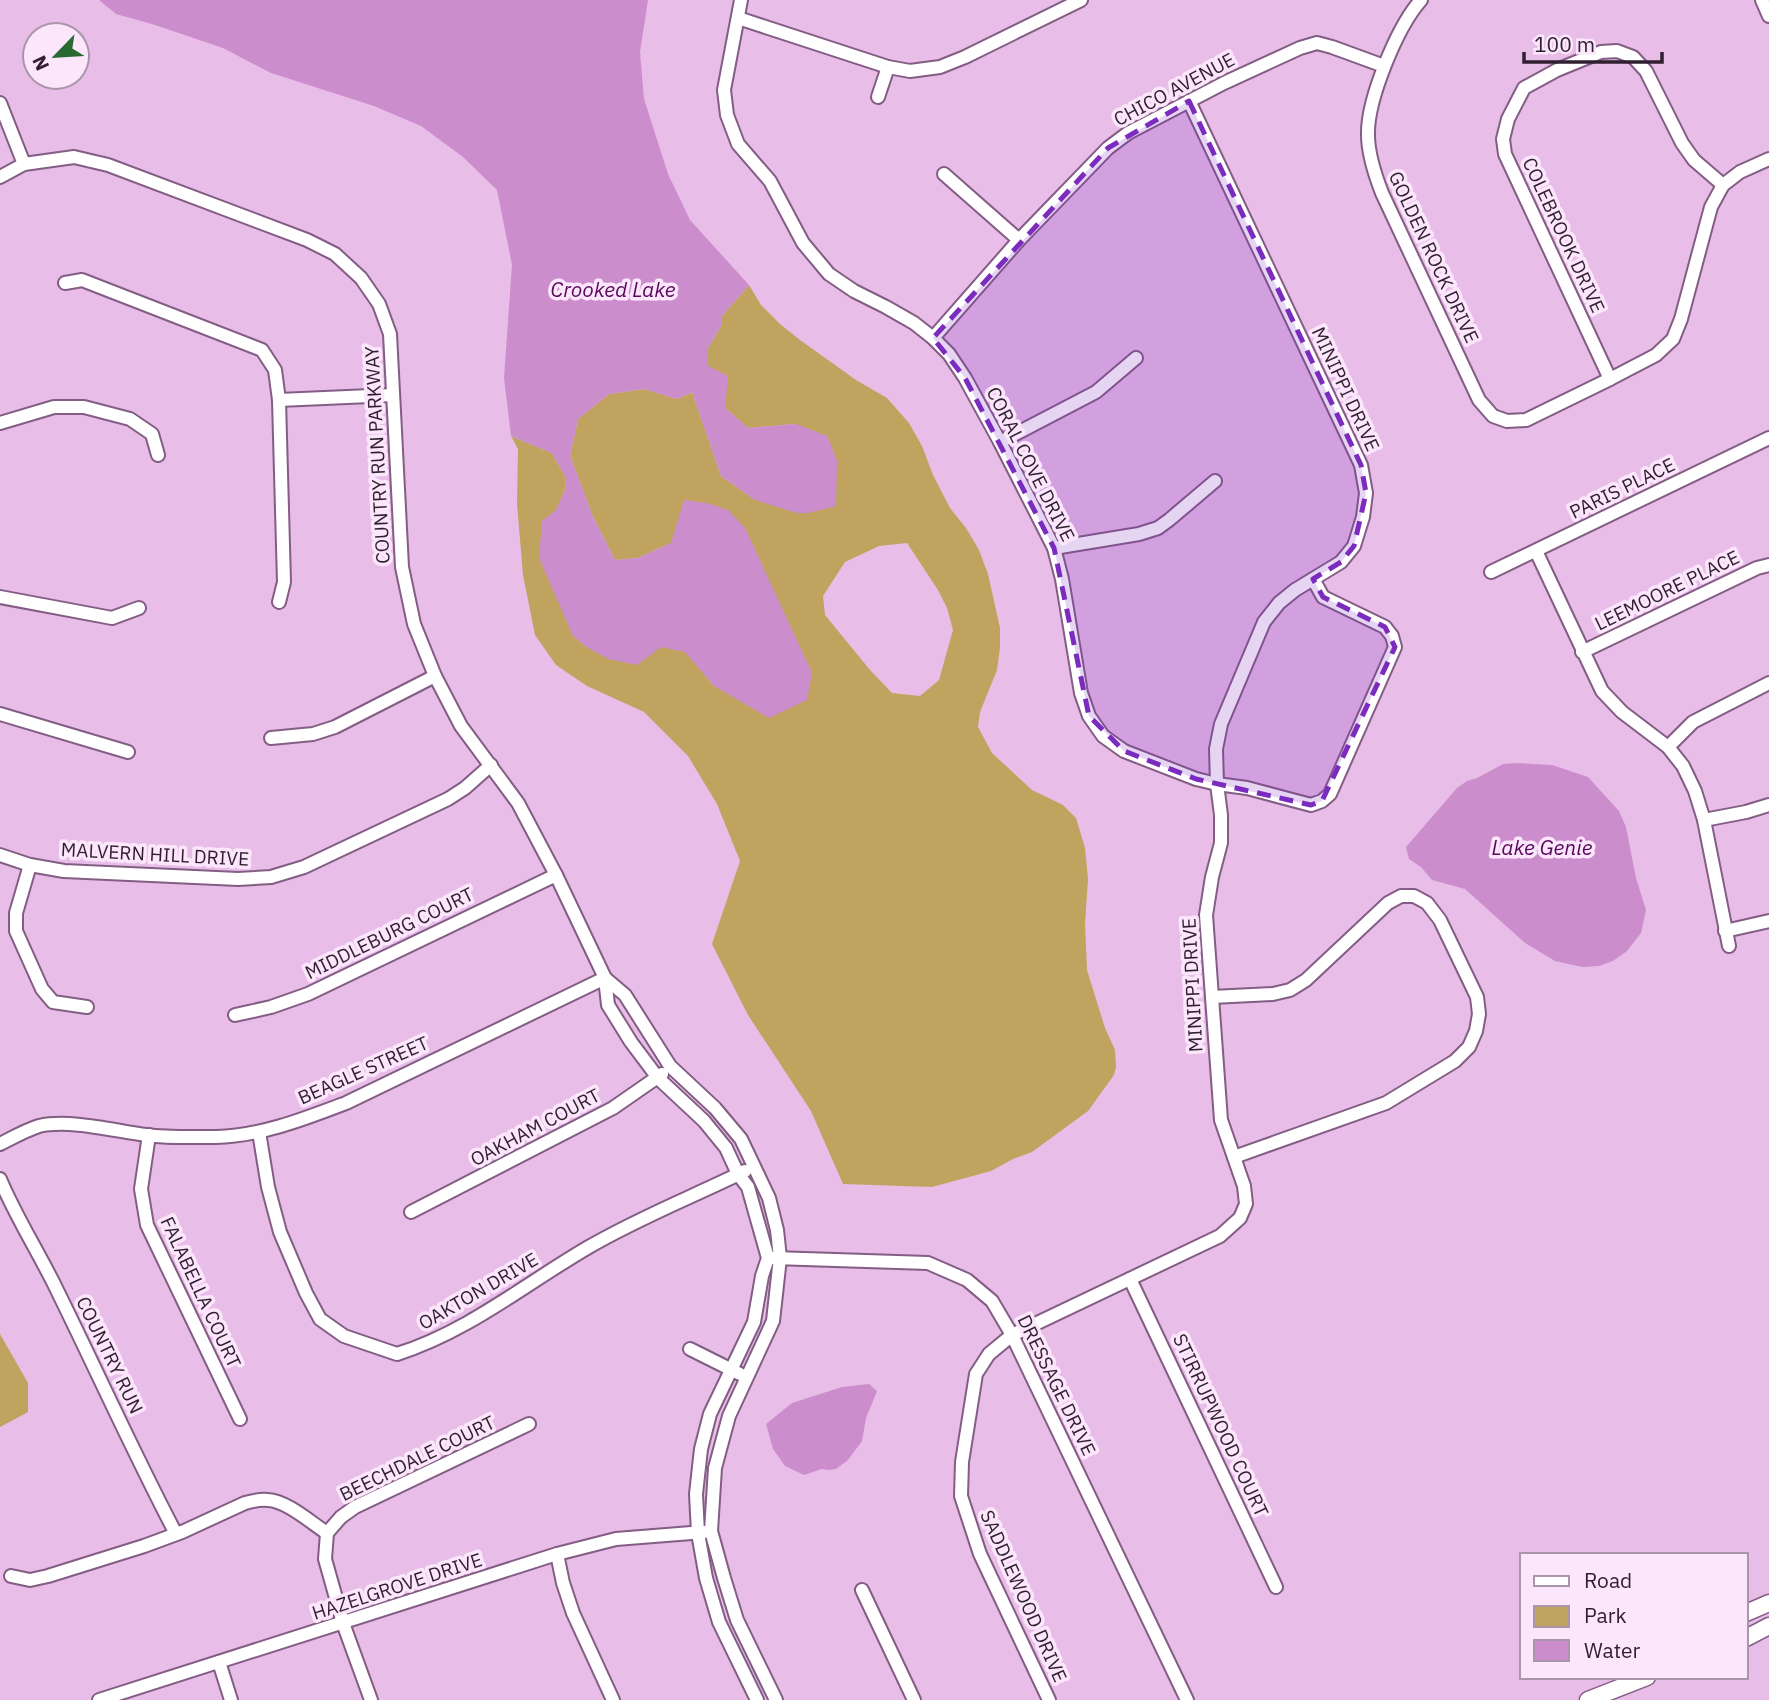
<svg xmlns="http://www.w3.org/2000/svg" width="1769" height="1700" font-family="'IBM Plex Sans',sans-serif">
<rect width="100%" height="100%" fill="#e8bde8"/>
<g fill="#c0a35f" fill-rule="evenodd">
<path d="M 749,285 L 761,305 L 780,324 L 800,340 L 856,380 L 887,398 L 909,423 L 922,446 L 933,475 L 950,508 L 966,528 L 979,550 L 988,574 L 1000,628 L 1000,647 L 997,670 L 980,712 L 978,727 L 992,753 L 1032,790 L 1063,805 L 1076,818 L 1085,848 L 1088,879 L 1085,924 L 1087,970 L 1105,1028 L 1115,1050 L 1116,1067 L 1114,1075 L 1088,1111 L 1032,1152 L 1013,1159 L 991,1171 L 932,1187 L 843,1184 L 811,1111 L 748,1015 L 712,944 L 740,861 L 717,804 L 688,756 L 644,712 L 587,686 L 556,665 L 535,635 L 523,575 L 517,504 L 518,449 L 511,436 L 552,453 L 565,476 L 566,488 L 556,510 L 661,647 L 685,651 L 714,686 L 671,543 L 638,558 L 615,560 L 593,517 L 570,456 L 578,419 L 609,394 L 644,389 L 677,399 L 692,392 L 721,476 L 755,500 L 796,424 L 748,428 L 725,408 L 708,366 L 708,348 L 722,324 L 722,316 ZM 907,543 L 938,590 L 947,608 L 953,630 L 939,680 L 920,696 L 892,693 L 870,670 L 825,615 L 823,596 L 845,562 L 879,546 Z"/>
<path d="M 0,1334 L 28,1383 L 28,1412 L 0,1427 Z"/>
</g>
<g fill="#cc8dcd">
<path d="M 99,0 L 648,0 L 640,52 L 644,99 L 668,174 L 690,220 L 749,285 L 722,316 L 722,324 L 708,348 L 708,366 L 728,376 L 725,408 L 748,428 L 796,424 L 827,436 L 837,460 L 836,506 L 808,513 L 797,513 L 755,500 L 721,476 L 692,392 L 677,399 L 644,389 L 609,394 L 578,419 L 570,456 L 593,517 L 615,560 L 638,558 L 671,543 L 684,500 L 707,503 L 728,510 L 745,528 L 812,673 L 807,700 L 769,718 L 714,686 L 685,652 L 661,647 L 637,665 L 608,659 L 585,646 L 573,636 L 539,558 L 542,521 L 556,510 L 566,488 L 565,476 L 552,453 L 511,436 L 504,378 L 512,265 L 497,190 L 463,157 L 421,126 L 374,106 L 271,73 L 223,48 L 152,24 L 116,14 Z"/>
<path d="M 1517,763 L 1552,765 L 1588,777 L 1619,811 L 1626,827 L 1636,878 L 1646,910 L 1641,933 L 1627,951 L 1613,961 L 1599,966 L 1582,967 L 1555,961 L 1525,943 L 1465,889 L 1432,880 L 1421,867 L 1409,859 L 1406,847 L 1457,788 L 1467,781 L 1477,778 L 1503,764 Z"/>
<path d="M 869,1384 L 877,1391 L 866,1418 L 862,1441 L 848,1460 L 836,1469 L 829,1470 L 822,1469 L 804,1475 L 785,1466 L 773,1449 L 766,1424 L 792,1403 L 842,1387 Z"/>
</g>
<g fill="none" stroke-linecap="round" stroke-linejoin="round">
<defs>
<g id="minor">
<path d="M 741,0 L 724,90 L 727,115 L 738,144 L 770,181 L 803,243 L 829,274 L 854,291 L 886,307 L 914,323 L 933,338 L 949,354 L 965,378 L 1000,442 L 1054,548 L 1062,579 L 1081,693 L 1089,716 L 1103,736 L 1124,751 L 1196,779 L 1217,784 L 1247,788 L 1311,805 L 1322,801 L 1330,794 L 1395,647 L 1392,636 L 1385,627 L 1323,597 L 1313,579"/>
<path d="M 1421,0 C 1397,27 1367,100 1368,135 C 1368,155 1375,175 1382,193 L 1479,400 L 1493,416 L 1507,421 L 1526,420 L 1610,379 L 1656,355 L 1673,339 L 1681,319 L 1711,207 L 1723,185 L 1740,172 L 1769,159"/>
<path d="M 1762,0 L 1769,16"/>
<path d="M 738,18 L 888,67 L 910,71 L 940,67 L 965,57 L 1081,0"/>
<path d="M 878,97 L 888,67"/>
<path d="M 0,103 L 24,164"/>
<path d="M 944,174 L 1019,240"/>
<path d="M 0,177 L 24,164 L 74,157 L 108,165 L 307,240 L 335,254 L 361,278 L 379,304 L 390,334 L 402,567 L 414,624 L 435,676 L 461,726 L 518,803 L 556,875 L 605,978 L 608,1005 L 631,1042 L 658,1078 L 704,1121 L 726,1148 L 738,1174 L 748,1187 L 768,1258 L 762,1276 L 754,1322 L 710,1414 L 701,1449 L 696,1494 L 698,1533 L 706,1578 L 719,1622 L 757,1700"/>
<path d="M 65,283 L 82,280 L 262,350 L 275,370 L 279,400 L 284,582 L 279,602"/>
<path d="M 933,338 L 1019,240 L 1108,148 L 1128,133 L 1224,83 L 1300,48 L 1317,43 L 1332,47 L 1384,66"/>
<path d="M 1610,379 L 1505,154 L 1503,139 L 1508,119 L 1524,88 L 1557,70 L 1601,52 L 1617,51 L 1633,57 L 1646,71 L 1682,143 L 1694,160 L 1723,185"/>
<path d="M 279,400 L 393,395"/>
<path d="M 0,423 L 54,407 L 84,407 L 130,419 L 152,434 L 158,455"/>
<path d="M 1000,442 L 1096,392 L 1136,358"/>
<path d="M 1054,548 L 1139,534 L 1158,528 L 1169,520 L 1215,481"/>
<path d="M 1536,551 L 1602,691 L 1622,712 L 1668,747 L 1683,766 L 1695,791 L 1704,820 L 1729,946"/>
<path d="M 1491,572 L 1769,438"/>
<path d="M 0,597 L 112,618 L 139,608"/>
<path d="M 1582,652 L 1757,568 L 1769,565"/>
<path d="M 0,714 L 128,752"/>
<path d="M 271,738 L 313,734 L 335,727 L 435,676"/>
<path d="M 1668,747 L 1693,722 L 1769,683"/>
<path d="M 1704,820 L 1746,812 L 1769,805"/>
<path d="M 0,855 L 30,865 L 64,871 L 238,879 L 271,877 L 304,867 L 448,799 L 465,788 L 491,765"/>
<path d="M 30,865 L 16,913 L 16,931 L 42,989 L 53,1002 L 87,1007"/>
<path d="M 1725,931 L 1769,921"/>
<path d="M 605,978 L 625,995 L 670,1066 L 715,1108 L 741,1139 L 769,1198 L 777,1230 L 780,1258 L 773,1321 L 729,1416 L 715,1468 L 711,1531 L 724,1578 L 737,1620 L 776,1700"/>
<path d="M 1212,997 L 1273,994 L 1290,990 L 1306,980 L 1388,903 L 1401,896 L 1414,896 L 1427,903 L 1440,920 L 1477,997 L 1479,1014 L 1476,1031 L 1469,1047 L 1455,1061 L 1386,1103 L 1234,1157"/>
<path d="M 235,1015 L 271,1007 L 308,994 L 556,875"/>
<path d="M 259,1132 L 268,1187 L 280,1232 L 306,1293 L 320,1319 L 344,1336 L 397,1354 C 467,1332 524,1285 587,1248 C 638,1218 692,1197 745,1171"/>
<path d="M 149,1135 L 141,1189 L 147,1225 L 240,1419"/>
<path d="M 0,1144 C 12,1138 26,1130 39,1126 C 70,1119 115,1131 146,1135 C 169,1138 193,1137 216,1137 C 261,1136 304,1119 346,1103 L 605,978"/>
<path d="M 0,1179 C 15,1215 36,1248 54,1284 C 95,1367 133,1452 176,1534"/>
<path d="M 411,1212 L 613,1108 L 662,1074"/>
<path d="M 773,1258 L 928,1263 L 967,1280 L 992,1301 L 1012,1335 L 1187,1700"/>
<path d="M 1130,1279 L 1276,1587"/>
<path d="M 690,1349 L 740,1374"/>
<path d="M 327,1533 L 341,1517 L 355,1507 L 529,1424"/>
<path d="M 327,1533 L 325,1559 L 343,1623 L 371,1700"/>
<path d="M 557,1554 L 563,1583 L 573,1613 L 613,1700"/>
<path d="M 11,1576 L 30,1580 L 48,1576 L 144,1546 L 182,1532 L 245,1503 C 252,1501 260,1499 268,1500 C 287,1501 310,1522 327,1533"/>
<path d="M 862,1590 L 914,1700"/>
<path d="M 219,1662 L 231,1700"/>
<path d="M 99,1700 L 557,1554 L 616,1539 L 704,1532"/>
<path d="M 1049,1700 L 980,1554 L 961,1496 L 962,1462 L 976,1374 L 989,1354 L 1012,1335 L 1220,1236 L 1240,1218 L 1246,1204 L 1244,1186 L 1221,1120 L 1206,915 L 1212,877 L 1221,843 L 1221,815 L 1217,784 L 1216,749 L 1221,724 L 1264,622 L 1279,603 L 1295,590 L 1341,562 L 1354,546 L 1363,517 L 1366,493 L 1361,465 L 1189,101"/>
</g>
<g id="major">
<path d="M 1746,1613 L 1769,1603"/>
<path d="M 1746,1638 L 1769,1626"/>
<path d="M 1588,1700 L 1647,1677"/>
</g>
</defs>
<use href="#minor" stroke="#835d83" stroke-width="16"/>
<use href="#major" stroke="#835d83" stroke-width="19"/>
<use href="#minor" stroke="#fff" stroke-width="12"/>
<use href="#major" stroke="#fff" stroke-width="16"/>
</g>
<path fill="#7b2cbf" fill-opacity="0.2" stroke="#7b2cbf" stroke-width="5" stroke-dasharray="14 9" stroke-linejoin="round" d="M 1189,101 L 1361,465 L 1366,493 L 1354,546 L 1341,562 L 1313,579 L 1323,597 L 1385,627 L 1395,647 L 1322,801 L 1311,805 L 1196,779 L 1124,751 L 1089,716 L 1054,548 L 965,378 L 933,338 L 1108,148 Z"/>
<g text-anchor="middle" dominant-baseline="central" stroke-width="7" stroke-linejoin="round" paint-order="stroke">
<g font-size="19" fill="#301f30" stroke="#fce6fc">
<text transform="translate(1174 89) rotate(-28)">CHICO AVENUE</text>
<text transform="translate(1564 235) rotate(65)">COLEBROOK DRIVE</text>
<text transform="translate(1434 257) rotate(65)">GOLDEN ROCK DRIVE</text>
<text transform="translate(1346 389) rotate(65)">MINIPPI DRIVE</text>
<text transform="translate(377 455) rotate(-93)">COUNTRY RUN PARKWAY</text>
<text transform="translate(1031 464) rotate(63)">CORAL COVE DRIVE</text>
<text transform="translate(1622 488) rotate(-26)">PARIS PLACE</text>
<text transform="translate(1667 590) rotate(-26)">LEEMOORE PLACE</text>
<text transform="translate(155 854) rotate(3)">MALVERN HILL DRIVE</text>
<text transform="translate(389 933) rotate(-26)">MIDDLEBURG COURT</text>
<text transform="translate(1192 985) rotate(-93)">MINIPPI DRIVE</text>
<text transform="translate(363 1070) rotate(-24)">BEAGLE STREET</text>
<text transform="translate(535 1127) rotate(-28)">OAKHAM COURT</text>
<text transform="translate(478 1291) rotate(-30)">OAKTON DRIVE</text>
<text transform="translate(201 1292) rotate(65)">FALABELLA COURT</text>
<text transform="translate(110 1355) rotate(64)">COUNTRY RUN</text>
<text transform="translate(1057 1385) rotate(64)">DRESSAGE DRIVE</text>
<text transform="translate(1221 1425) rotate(65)">STIRRUPWOOD COURT</text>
<text transform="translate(417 1458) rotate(-26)">BEECHDALE COURT</text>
<text transform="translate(397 1586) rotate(-18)">HAZELGROVE DRIVE</text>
<text transform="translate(1024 1596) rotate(66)">SADDLEWOOD DRIVE</text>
</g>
<g font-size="21" font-style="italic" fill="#58085b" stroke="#fce6fc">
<text x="613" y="289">Crooked Lake</text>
<text x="1542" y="847">Lake Genie</text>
</g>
</g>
<rect x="1520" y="1553" width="228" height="126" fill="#fce6fc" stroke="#aa96aa" stroke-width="2"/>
<rect x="1534" y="1576" width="35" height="10" fill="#ffffff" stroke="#aa96aa" stroke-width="2"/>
<text x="1584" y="1588" font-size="21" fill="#301f30">Road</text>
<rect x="1534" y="1606" width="35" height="21" fill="#c0a35f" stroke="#aa96aa" stroke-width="2"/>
<text x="1584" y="1623" font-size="21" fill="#301f30">Park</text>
<rect x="1534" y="1640" width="35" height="21" fill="#cc8dcd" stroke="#aa96aa" stroke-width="2"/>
<text x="1584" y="1658" font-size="21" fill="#301f30">Water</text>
<g transform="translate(56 56) rotate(245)"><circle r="33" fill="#fce6fc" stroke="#aa96aa" stroke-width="2"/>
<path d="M0-5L12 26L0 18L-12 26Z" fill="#296a33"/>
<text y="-10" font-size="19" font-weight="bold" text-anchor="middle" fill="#301f30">N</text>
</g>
<path d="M1524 52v10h138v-10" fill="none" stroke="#301f30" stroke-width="3.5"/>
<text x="1534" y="52" font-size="21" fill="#301f30" stroke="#fce6fc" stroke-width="5" paint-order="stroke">100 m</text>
</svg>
